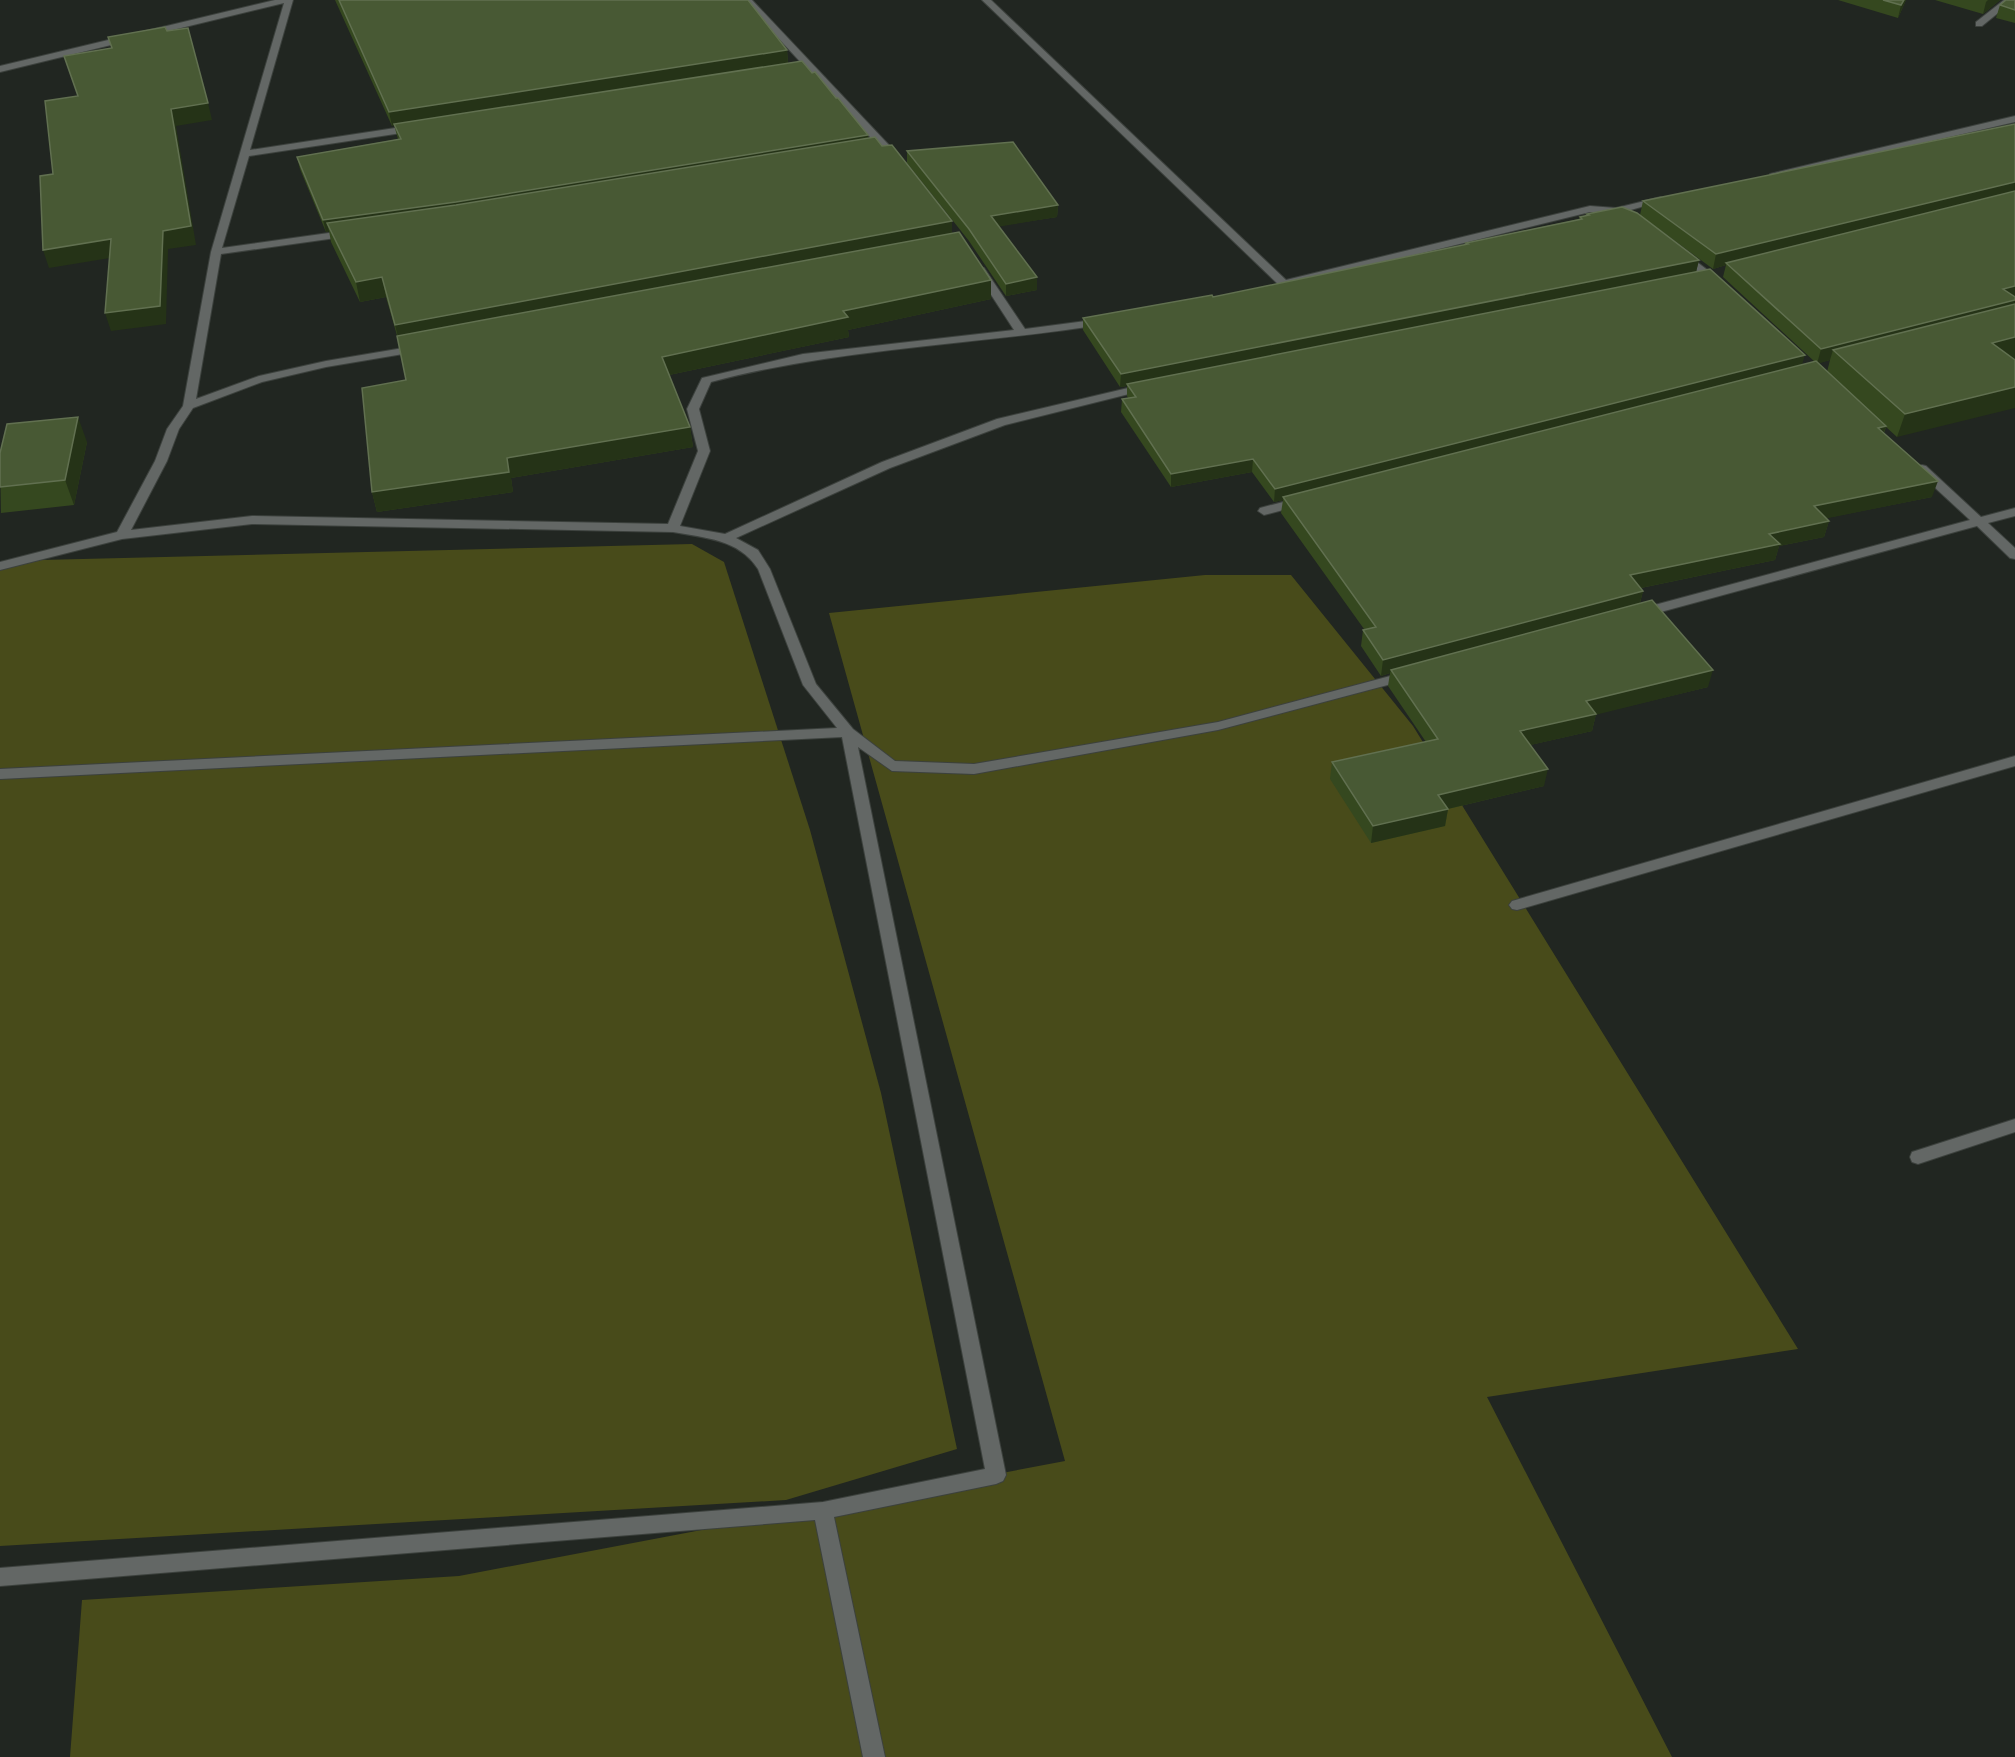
<svg xmlns="http://www.w3.org/2000/svg" width="2015" height="1757" font-family="Merriweather,serif">
<rect width="100%" height="100%" fill="#212621"/>
<g fill="#484b1a">
<path d="M 692,544 L 724,562 L 810,830 L 881,1093 L 957,1449 L 786,1500 L 0,1546 L 0,561 Z"/>
<path d="M 1205,575 L 1291,575 L 1413,726 L 1798,1349 L 1487,1397 L 1672,1757 L 70,1757 L 82,1600 L 459,1576 L 1065,1461 L 829,613 Z"/>
</g>
<g fill="none" stroke-linecap="round" stroke-linejoin="round">
<defs>
<g id="minor">
<path d="M 275,0 L 293,0 L 250,150 L 415,125 L 420,128 L 415,131 L 249,156 L 222,248 L 350,230 L 355,233 L 350,236 L 221,254 L 196,399 L 259,376 L 326,361 L 421,345 L 427,348 L 421,351 L 326,367 L 262,382 L 193,408 L 179,429 L 167,461 L 131,530 L 252,516 L 668,524 L 698,451 L 687,409 L 702,378 L 803,354 L 1014,330 L 975,270 L 980,267 L 984,268 L 1025,329 L 1101,319 L 1107,322 L 1101,325 C 971,345 839,348 711,382 L 699,409 L 710,451 L 680,526 L 725,534 L 882,462 L 997,419 L 1145,384 L 1151,387 L 1149,389 L 1005,425 L 890,468 L 736,538 L 758,550 L 770,569 L 816,684 L 853,729 L 895,761 L 974,764 L 1218,722 L 1409,671 L 1416,675 L 1414,678 L 1218,730 L 974,774 L 892,771 L 858,747 L 1006,1475 L 1003,1481 L 996,1484 L 834,1517 L 885,1757 L 863,1757 L 815,1520 L 0,1586 L 0,1568 L 823,1502 L 985,1469 L 842,737 L 0,779 L 0,769 L 837,728 L 803,685 L 758,569 C 739,539 705,538 673,532 L 252,524 L 122,539 L 0,570 L 0,562 L 117,532 L 155,461 L 167,429 L 183,406 L 211,252 L 284,3 L 0,72 L 0,66 Z"/>
<path d="M 743,0 L 752,0 L 903,160 L 903,164 L 895,164 Z"/>
<path d="M 982,0 L 991,0 L 1286,280 L 1590,206 L 1616,208 L 1661,197 L 1666,200 L 1627,211 L 1629,214 L 1624,217 L 1590,212 L 1284,287 L 1280,286 Z"/>
<path d="M 2004,0 L 2014,0 L 1982,26 L 1976,26 L 1976,22 Z"/>
<path d="M 2015,116 L 2015,122 L 1775,177 L 1770,174 Z"/>
<path d="M 1681,250 L 1722,281 L 1722,285 L 1714,285 L 1677,255 L 1677,251 Z"/>
<path d="M 1922,465 L 1926,466 L 1981,517 L 2015,508 L 2015,516 L 1988,523 L 2015,548 L 2015,559 L 2010,558 L 1977,526 L 1646,616 L 1641,617 L 1634,613 L 1636,610 L 1970,520 L 1918,472 L 1918,466 Z"/>
<path d="M 1302,497 L 1306,498 L 1308,501 L 1306,504 L 1264,515 L 1258,511 L 1260,508 Z"/>
<path d="M 2015,756 L 2015,766 L 1517,910 L 1512,909 L 1509,905 L 1512,901 Z"/>
<path d="M 2015,1119 L 2015,1132 L 1918,1164 L 1912,1162 L 1910,1157 L 1912,1152 Z"/>
</g>
</defs>
<use href="#minor" stroke="#3c413d" stroke-width="2"/>
<use href="#minor" fill="#636765" fill-rule="evenodd"/>
</g>
<g fill="#35481f" fill-rule="evenodd">
<path d="M 335,0 L 748,0 L 787,50 L 788,63 L 812,73 L 868,135 L 868,138 L 882,146 L 952,221 L 952,233 L 991,299 L 848,330 L 849,337 L 669,375 L 690,427 L 693,447 L 511,478 L 513,492 L 377,512 L 372,492 L 406,380 L 398,339 L 386,297 L 360,302 L 331,242 L 329,231 L 326,232 L 300,169 L 297,157 L 398,139 L 394,125 L 392,126 Z"/>
<path d="M 1838,0 L 1906,0 L 1898,18 Z"/>
<path d="M 1935,0 L 2000,0 L 1983,14 Z"/>
<path d="M 2015,0 L 2015,23 L 1996,18 L 2000,5 Z"/>
<path d="M 2015,124 L 2015,358 L 1897,437 L 1886,427 L 1884,433 L 1932,497 L 1826,518 L 1829,521 L 1824,537 L 1779,546 L 1775,560 L 1641,588 L 1643,591 L 1640,603 L 1708,687 L 1596,714 L 1592,731 L 1530,745 L 1544,786 L 1448,809 L 1445,826 L 1371,843 L 1330,779 L 1332,762 L 1426,742 L 1388,686 L 1390,673 L 1381,676 L 1361,646 L 1363,630 L 1364,629 L 1281,513 L 1283,500 L 1274,502 L 1252,472 L 1171,487 L 1121,412 L 1122,399 L 1128,398 L 1127,396 L 1127,386 L 1120,387 L 1083,330 L 1083,318 L 1213,297 L 1466,245 L 1466,243 L 1579,219 L 1580,217 L 1587,216 L 1587,214 L 1640,215 L 1643,201 ZM 1648,221 L 1713,269 L 1726,265 L 1723,277 L 1815,362 L 1802,365 L 1696,272 L 1699,260 ZM 1830,360 L 1827,372 L 1818,363 Z"/>
<path d="M 907,151 L 1058,205 L 1057,217 L 999,226 L 1037,290 L 1006,296 L 969,241 L 907,163 Z"/>
<path d="M 87,442 L 74,505 L 1,513 L 0,453 Z"/>
</g>
<g fill="#253317">
<path d="M 1904,0 L 1906,0 L 1898,18 L 1901,5 Z"/>
<path d="M 1988,0 L 2000,0 L 1983,14 L 1986,2 Z"/>
<path d="M 787,50 L 788,64 L 392,126 L 389,112 Z"/>
<path d="M 208,103 L 212,120 L 176,126 L 196,245 L 168,249 L 166,324 L 111,331 L 105,313 L 163,231 L 171,109 Z"/>
<path d="M 868,135 L 869,147 L 327,223 L 329,231 L 326,232 L 323,220 Z"/>
<path d="M 2015,182 L 2015,195 L 1726,263 L 1726,265 L 1713,269 L 1716,254 Z"/>
<path d="M 1058,205 L 1057,217 L 991,228 L 991,216 Z"/>
<path d="M 952,221 L 952,240 L 400,345 L 395,325 Z"/>
<path d="M 111,239 L 116,257 L 49,268 L 43,250 Z"/>
<path d="M 1699,260 L 1696,272 L 1127,384 L 1127,386 L 1120,387 L 1121,374 Z"/>
<path d="M 382,277 L 386,297 L 360,302 L 356,282 Z"/>
<path d="M 1037,277 L 1037,290 L 1006,296 L 1006,284 Z"/>
<path d="M 991,280 L 991,299 L 848,330 L 849,337 L 664,376 L 662,357 L 843,311 Z"/>
<path d="M 2015,286 L 2015,300 L 2003,289 Z"/>
<path d="M 2015,300 L 2015,310 L 1833,350 L 1830,360 L 1817,364 L 1821,349 Z"/>
<path d="M 2015,337 L 2015,358 L 1984,366 L 1992,343 Z"/>
<path d="M 1805,355 L 1801,368 L 1283,497 L 1283,500 L 1274,502 L 1275,489 Z"/>
<path d="M 2015,387 L 2015,408 L 1897,437 L 1905,414 Z"/>
<path d="M 78,417 L 87,442 L 74,505 L 65,480 Z"/>
<path d="M 1886,426 L 1881,441 L 1878,428 Z"/>
<path d="M 690,427 L 693,447 L 511,478 L 513,492 L 377,512 L 372,492 L 507,458 Z"/>
<path d="M 1253,459 L 1252,472 L 1171,487 L 1171,474 Z"/>
<path d="M 1938,481 L 1932,497 L 1809,522 L 1814,506 Z"/>
<path d="M 1829,521 L 1824,537 L 1779,546 L 1775,560 L 1626,591 L 1630,575 L 1769,534 Z"/>
<path d="M 1643,591 L 1639,606 L 1391,670 L 1390,673 L 1381,676 L 1383,660 Z"/>
<path d="M 1713,670 L 1708,687 L 1595,715 L 1596,714 L 1592,731 L 1517,748 L 1520,731 L 1586,701 Z"/>
<path d="M 1548,769 L 1544,786 L 1435,812 L 1438,795 Z"/>
<path d="M 1448,809 L 1445,826 L 1371,843 L 1373,826 Z"/>
</g>
<g fill="#485934" stroke="#617050" stroke-width="1.5">
<path d="M 339,0 L 748,0 L 787,50 L 389,112 Z"/>
<path d="M 1883,0 L 1904,0 L 1901,5 Z"/>
<path d="M 2006,0 L 2015,0 L 2015,10 L 2000,5 Z"/>
<path d="M 165,27 L 167,31 L 188,28 L 208,103 L 171,109 L 191,226 L 163,231 L 160,306 L 105,313 L 111,239 L 43,250 L 40,176 L 53,174 L 45,101 L 78,96 L 64,56 L 112,48 L 108,37 Z"/>
<path d="M 802,61 L 812,73 L 815,72 L 836,98 L 838,98 L 868,135 L 456,202 L 323,220 L 297,157 L 401,139 L 394,124 Z"/>
<path d="M 2015,124 L 2015,182 L 1716,254 L 1643,201 Z"/>
<path d="M 875,137 L 882,146 L 892,145 L 952,221 L 395,325 L 382,277 L 356,282 L 327,223 L 456,205 Z"/>
<path d="M 1013,142 L 1058,205 L 991,216 L 1037,277 L 1006,284 L 969,229 L 907,151 Z"/>
<path d="M 2015,191 L 2015,286 L 2003,289 L 2015,297 L 2015,300 L 1821,349 L 1726,263 Z"/>
<path d="M 1622,207 L 1637,213 L 1699,260 L 1121,374 L 1083,318 L 1212,295 L 1213,297 L 1468,244 L 1466,243 L 1582,219 L 1580,217 L 1589,215 L 1587,214 Z"/>
<path d="M 959,232 L 991,280 L 843,311 L 848,317 L 662,357 L 690,427 L 507,458 L 509,472 L 372,492 L 362,388 L 406,380 L 397,336 Z"/>
<path d="M 1710,269 L 1805,355 L 1275,489 L 1253,459 L 1171,474 L 1122,399 L 1136,397 L 1127,384 Z"/>
<path d="M 2015,304 L 2015,337 L 1992,343 L 2015,360 L 2015,387 L 1905,414 L 1833,350 Z"/>
<path d="M 1816,361 L 1886,426 L 1878,428 L 1938,481 L 1814,506 L 1829,521 L 1769,534 L 1780,544 L 1630,575 L 1643,591 L 1383,660 L 1363,630 L 1376,627 L 1283,497 Z"/>
<path d="M 78,417 L 65,480 L 0,487 L 0,453 L 7,424 Z"/>
<path d="M 1652,600 L 1713,670 L 1586,701 L 1596,714 L 1520,731 L 1548,769 L 1438,795 L 1448,809 L 1373,826 L 1332,762 L 1438,739 L 1391,670 Z"/>
</g>
</svg>
